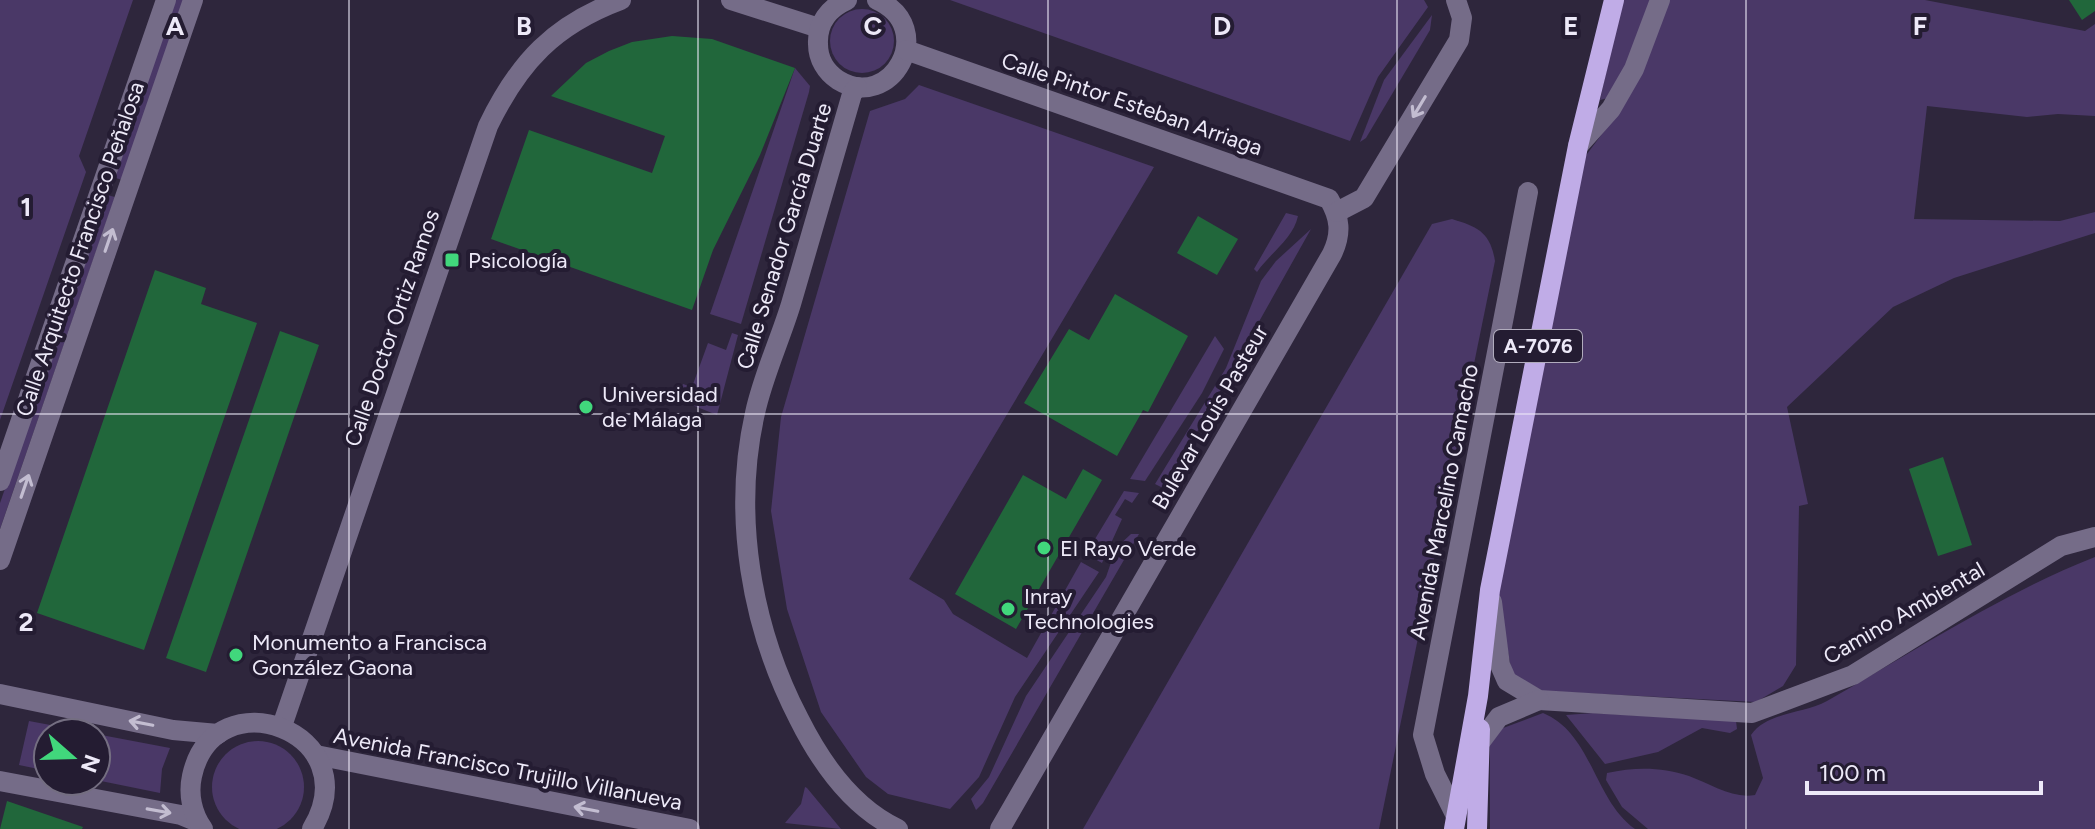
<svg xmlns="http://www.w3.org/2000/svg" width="2095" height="829" font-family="Figtree,sans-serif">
<rect width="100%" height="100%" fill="#2e263c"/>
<g fill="#4a3867">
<path d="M 0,0 L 133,0 L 79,156 L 86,172 L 0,420 Z"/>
<path d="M 175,0 L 184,0 L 122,180 L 113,177 Z"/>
<path d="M 950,0 L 1424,0 L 1428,7 L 1378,77 L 1350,141 Z"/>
<path d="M 1622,0 L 1650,0 L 1625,67 L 1608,98 L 1600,100 Z"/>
<path d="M 1669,0 L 1925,0 L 2085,31 L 2095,24 L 2095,116 L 2058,114 L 2027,117 L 1927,106 L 1914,219 L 2060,221 L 2095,212 L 2095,233 L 1954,278 L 1893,307 L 1787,407 L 1808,504 L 1799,506 L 1796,665 L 1783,686 L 1756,702 L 1543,691 L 1512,674 L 1497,589 L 1581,162 L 1605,130 Z"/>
<circle cx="862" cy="41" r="32"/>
<path d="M 1432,15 L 1430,30 L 1366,138 L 1360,142 L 1384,80 Z"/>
<path d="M 795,68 L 810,86 L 809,92 L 741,324 L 710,314 Z"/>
<path d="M 919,85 L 1154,167 L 909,579 L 944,600 L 953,614 L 1027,658 L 1081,562 L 1099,572 L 1015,697 L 979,777 L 950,809 L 888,794 L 866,777 L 821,712 L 787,609 L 771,511 L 781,417 L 870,111 L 905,99 Z"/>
<path d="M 107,195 L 115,197 L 0,529 L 0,503 Z"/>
<path d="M 1286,213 L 1298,216 C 1293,239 1271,252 1257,272 L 1254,269 Z"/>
<path d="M 1452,219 C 1478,227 1490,232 1495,261 L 1379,829 L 1083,829 L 1432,224 Z"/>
<path d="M 1311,229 L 1165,489 L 1155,484 L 1226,368 L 1261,281 L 1276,261 Z"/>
<path d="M 732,333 L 738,335 L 717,415 L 677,399 L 683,384 L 692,387 L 708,343 L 726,350 Z"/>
<path d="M 1215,336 L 1224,349 L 1202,393 L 1145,481 L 1130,479 Z"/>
<path d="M 1124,491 L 1139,493 L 1132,503 L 1125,499 L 1115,515 L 1122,519 L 1102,563 L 1086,554 Z"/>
<path d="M 1131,534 L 1139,534 L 983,803 L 976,810 L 971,799 L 989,777 L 1026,696 L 1106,577 L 1116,548 Z"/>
<path d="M 2095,557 L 2095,829 L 1648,829 L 1622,807 L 1606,780 L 1607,773 C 1636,767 1661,767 1689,776 C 1711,784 1732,799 1755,795 L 1763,778 L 1751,735 C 1767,712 1803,714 1827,701 C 1915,651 2001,594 2095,557 Z"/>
<path d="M 1543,713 C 1592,733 1594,800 1635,829 L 1490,829 L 1490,743 L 1495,731 Z"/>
<path d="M 1593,713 L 1736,721 L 1737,729 L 1730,733 L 1702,728 L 1658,752 L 1605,764 L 1566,715 Z"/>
<path d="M 29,721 L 93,733 L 48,733 L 48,771 L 19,765 Z"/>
<path d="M 96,734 L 170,748 L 162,769 L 160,793 L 96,780 Z"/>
<circle cx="258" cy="787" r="46"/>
<path d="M 805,787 L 807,788 L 841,829 L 785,823 L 801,804 Z"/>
</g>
<g fill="#21673b">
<path d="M 2069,0 L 2095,0 L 2095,11 L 2082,20 Z"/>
<path d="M 672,36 L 712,39 L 795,68 L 760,155 L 713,250 L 692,310 L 491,239 L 529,130 L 652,173 L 665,136 L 551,96 L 586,63 L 609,51 L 632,42 Z"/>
<path d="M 1198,216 L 1238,239 L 1217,275 L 1177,253 Z"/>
<path d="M 155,270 L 206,288 L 201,304 L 257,323 L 144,650 L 37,613 Z"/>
<path d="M 1115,294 L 1188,336 L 1148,412 L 1143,410 L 1117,456 L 1024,403 L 1069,329 L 1089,340 Z"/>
<path d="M 280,331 L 319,345 L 206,672 L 166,658 Z"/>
<path d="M 1943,457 L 1972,545 L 1938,556 L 1909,469 Z"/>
<path d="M 1083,469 L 1102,480 L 1016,629 L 955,594 L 1023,475 L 1066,499 Z"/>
<path d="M 7,801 L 83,827 L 82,829 L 0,829 Z"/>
</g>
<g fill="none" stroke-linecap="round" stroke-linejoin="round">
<g stroke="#756c88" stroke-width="20">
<path d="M 731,0 L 819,28"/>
<path d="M 847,0 C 829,8 817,23 818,44 C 818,59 826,72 838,80 C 891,113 939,28 877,0"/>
<path d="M 906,50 L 1329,199 C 1340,218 1342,233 1332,254 L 1000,829"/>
<path d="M 857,87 L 852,94 C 832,164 812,234 791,304 C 780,340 763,376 755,413 C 732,515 751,627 799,719 C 821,763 853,808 898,829"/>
<path d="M 1578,146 L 1611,109 L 1634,69 L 1660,0"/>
<path d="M 1337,212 L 1364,198 L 1459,40 L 1462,18 L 1456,0"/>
<path d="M 0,481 L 166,0"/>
<path d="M 0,560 L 193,0"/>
<path d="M 1492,602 L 1500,665 L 1507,681 L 1539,700 L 1752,713 L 1853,675 L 2061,546 L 2095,537"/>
<path d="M 0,694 L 173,730 L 218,734"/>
<path d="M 282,726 L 488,126 C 519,62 554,25 621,0"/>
<path d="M 1481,741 L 1499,717 L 1539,700"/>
<path d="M 316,755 L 690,829"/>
<path d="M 0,781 L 181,815 L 198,822"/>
<path d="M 1456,816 L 1435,774 L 1423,735 L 1528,192"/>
<path d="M 203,829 C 192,814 188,794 192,776 C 214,675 370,732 312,829"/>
</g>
<g stroke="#c0ace7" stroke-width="20">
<path d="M 1454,829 L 1478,696 L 1490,590 L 1578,146 L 1614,0"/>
<path d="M 1477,829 L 1480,729"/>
</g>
</g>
<defs><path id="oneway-shaft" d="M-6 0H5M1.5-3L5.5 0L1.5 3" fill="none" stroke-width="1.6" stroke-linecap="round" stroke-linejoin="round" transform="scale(2)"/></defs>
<g stroke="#c3bdd1">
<use href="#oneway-shaft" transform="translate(1419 107) rotate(121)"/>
<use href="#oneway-shaft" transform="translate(109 240) rotate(-71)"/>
<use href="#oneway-shaft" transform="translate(25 486) rotate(-71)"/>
<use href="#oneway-shaft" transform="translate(141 723) rotate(-169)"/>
<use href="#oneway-shaft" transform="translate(586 809) rotate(-169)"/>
<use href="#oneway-shaft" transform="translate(159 811) rotate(10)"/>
</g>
<path fill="none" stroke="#ede9f8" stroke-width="2" stroke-opacity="0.55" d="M 349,0 L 349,829M 698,0 L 698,829M 1048,0 L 1048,829M 1397,0 L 1397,829M 1746,0 L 1746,829M 0,414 L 2095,414"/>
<g fill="#41d77c" stroke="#241c32" stroke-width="3">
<rect x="444" y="252" width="16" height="16" rx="4"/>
<circle cx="586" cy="407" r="8"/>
<circle cx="1044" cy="548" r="8"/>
<circle cx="1008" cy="609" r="8"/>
<circle cx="236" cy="655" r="8"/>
</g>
<g text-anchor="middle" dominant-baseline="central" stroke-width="8" stroke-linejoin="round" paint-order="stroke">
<rect fill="#241c32" stroke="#b1acbd" stroke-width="2" x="1494" y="330" width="88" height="32" rx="6"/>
<g font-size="20" font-weight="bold" fill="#ede9f8">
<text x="1538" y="346">A-7076</text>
</g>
<g font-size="22" fill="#ede9f8" stroke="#241c32">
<text transform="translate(1132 104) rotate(19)">Calle Pintor Esteban Arriaga</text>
<text transform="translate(784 236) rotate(-73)">Calle Senador García Duarte</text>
<text transform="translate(80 249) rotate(-71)">Calle Arquitecto Francisco Peñalosa</text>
<text transform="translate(392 328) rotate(-71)">Calle Doctor Ortiz Ramos</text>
<text transform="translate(1210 417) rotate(-60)">Bulevar Louis Pasteur</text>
<text transform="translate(1444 502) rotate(-79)">Avenida Marcelino Camacho</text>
<text transform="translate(1904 613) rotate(-30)">Camino Ambiental</text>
<text transform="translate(508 769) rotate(11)">Avenida Francisco Trujillo Villanueva</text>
</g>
<g font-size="22" fill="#ede9f8" stroke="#241c32" text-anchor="start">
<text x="468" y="260">Psicología</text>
<text x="602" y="394">Universidad<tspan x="602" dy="25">de Málaga</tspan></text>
<text x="1060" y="548">El Rayo Verde</text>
<text x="1024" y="596">Inray<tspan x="1024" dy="25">Technologies</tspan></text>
<text x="252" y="642">Monumento a Francisca<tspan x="252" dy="25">González Gaona</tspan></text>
</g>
</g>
<g font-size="26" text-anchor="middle" font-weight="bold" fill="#ede9f8" stroke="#241c32" stroke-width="8" stroke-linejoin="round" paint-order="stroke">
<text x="175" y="35">A</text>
<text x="524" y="35">B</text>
<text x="873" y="35">C</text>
<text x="1222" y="35">D</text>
<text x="1571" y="35">E</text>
<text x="1920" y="35">F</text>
<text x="26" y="216">1</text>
<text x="26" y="631">2</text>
</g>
<g transform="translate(72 757) rotate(110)"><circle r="38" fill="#241c32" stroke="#746e81" stroke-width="2"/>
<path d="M0-6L14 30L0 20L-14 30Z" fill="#41d77c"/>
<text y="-12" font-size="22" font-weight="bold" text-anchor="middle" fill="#ede9f8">N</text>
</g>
<path d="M1807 781v12h234v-12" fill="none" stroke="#ede9f8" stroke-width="4"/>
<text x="1819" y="781" font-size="24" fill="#ede9f8" stroke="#241c32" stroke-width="6" paint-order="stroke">100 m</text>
</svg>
